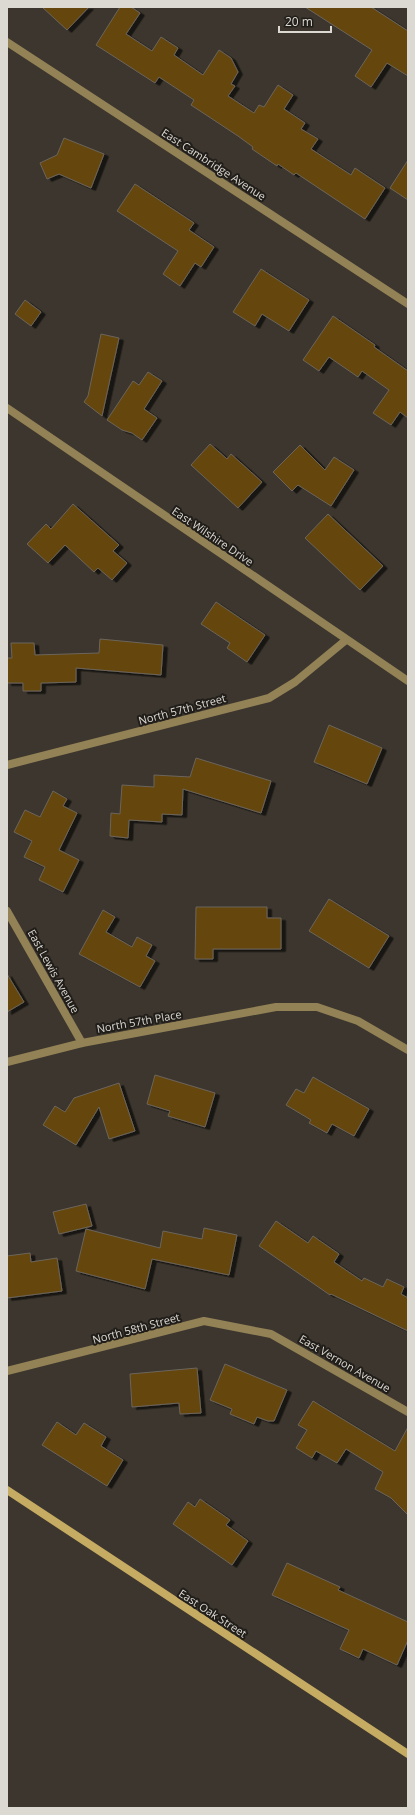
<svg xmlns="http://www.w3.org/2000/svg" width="415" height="1815" font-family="'Open Sans',sans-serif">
<defs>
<filter id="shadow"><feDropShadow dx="4.5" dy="2.5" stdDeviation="0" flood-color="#0009"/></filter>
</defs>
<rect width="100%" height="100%" fill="#3c362e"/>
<g fill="#65460a" stroke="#6c655c" filter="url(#shadow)">
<path d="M 42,7 L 89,7 L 67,30 Z"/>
<path d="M 120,7 L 131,7 L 140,13 L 126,34 L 152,51 L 161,37 L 178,48 L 174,55 L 203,75 L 219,50 L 231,58 L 238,72 L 231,84 L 235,86 L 228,96 L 254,113 L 259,105 L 264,107 L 278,85 L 293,95 L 284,109 L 305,123 L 301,129 L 318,139 L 311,149 L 351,175 L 355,168 L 385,188 L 365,219 L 296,173 L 294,175 L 278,164 L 277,166 L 252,149 L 253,147 L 238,136 L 191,105 L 194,100 L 159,77 L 155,83 L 96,45 Z"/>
<path d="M 305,7 L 371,7 L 408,31 L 408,76 L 387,63 L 371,87 L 355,76 L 372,50 Z"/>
<path d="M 64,138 L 104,154 L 91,188 L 59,174 L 47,179 L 40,163 L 57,155 Z"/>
<path d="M 408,160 L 408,200 L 390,188 Z"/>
<path d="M 135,184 L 194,223 L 189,230 L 214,247 L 201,267 L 195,263 L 180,286 L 163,274 L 178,251 L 117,211 Z"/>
<path d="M 261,269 L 309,300 L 289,331 L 262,314 L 255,326 L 233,312 Z"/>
<path d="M 25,300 L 41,312 L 31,326 L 15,314 Z"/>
<path d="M 333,316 L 375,345 L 374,347 L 408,371 L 408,418 L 400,412 L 391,425 L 373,413 L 389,390 L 362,371 L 358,377 L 329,357 L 319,371 L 303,360 Z"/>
<path d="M 101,334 L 119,338 L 102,416 L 84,402 L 88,396 Z"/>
<path d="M 148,372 L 162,381 L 144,409 L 157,418 L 142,440 L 132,433 L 122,430 L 107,420 L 133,381 L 139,385 Z"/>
<path d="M 210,444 L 227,459 L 231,454 L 262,482 L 238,508 L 191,465 Z"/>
<path d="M 300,445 L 325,470 L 334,457 L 354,470 L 331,506 L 298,485 L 292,491 L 273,472 Z"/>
<path d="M 73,504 L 119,545 L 113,551 L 127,563 L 112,580 L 98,568 L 94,572 L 65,545 L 48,563 L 27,544 L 46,524 L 51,529 Z"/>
<path d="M 328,514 L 383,566 L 360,590 L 305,538 Z"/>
<path d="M 216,602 L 265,635 L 247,662 L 227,648 L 230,643 L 201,624 Z"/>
<path d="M 100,639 L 163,645 L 161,675 L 76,668 L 76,682 L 41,683 L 41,691 L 23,691 L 23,683 L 7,683 L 7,658 L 12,658 L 11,643 L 34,643 L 35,655 L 99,653 Z"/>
<path d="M 329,725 L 382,748 L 367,784 L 314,762 Z"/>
<path d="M 196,758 L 271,781 L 261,813 L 183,789 L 182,815 L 162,814 L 162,822 L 129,820 L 128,838 L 110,836 L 111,813 L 120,814 L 122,785 L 154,787 L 154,775 L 190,777 Z"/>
<path d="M 53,791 L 67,799 L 63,806 L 77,813 L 59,850 L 79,860 L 63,892 L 39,880 L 45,867 L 24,857 L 32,841 L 14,832 L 25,810 L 40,817 Z"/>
<path d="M 329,899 L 389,936 L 369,968 L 309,931 Z"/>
<path d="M 196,907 L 267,907 L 267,918 L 281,918 L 281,949 L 213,949 L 213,959 L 195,959 Z"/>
<path d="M 103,910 L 115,917 L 106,932 L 132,947 L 137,937 L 152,945 L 146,956 L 155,961 L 140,987 L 79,954 Z"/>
<path d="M 7,974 L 24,1002 L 7,1012 Z"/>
<path d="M 155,1075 L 215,1093 L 205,1127 L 168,1116 L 170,1111 L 147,1104 Z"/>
<path d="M 313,1077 L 369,1109 L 354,1136 L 332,1124 L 327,1133 L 309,1123 L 311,1120 L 286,1105 L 296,1089 L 304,1093 Z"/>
<path d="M 119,1083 L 135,1131 L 109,1139 L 99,1107 L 76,1145 L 43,1125 L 55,1106 L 65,1112 L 74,1098 Z"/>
<path d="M 86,1204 L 92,1226 L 59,1234 L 53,1212 Z"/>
<path d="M 276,1221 L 308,1243 L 313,1236 L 339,1254 L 334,1262 L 362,1281 L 364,1278 L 383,1287 L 387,1279 L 404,1287 L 401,1294 L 408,1298 L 408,1331 L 331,1294 L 330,1295 L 259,1246 Z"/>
<path d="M 204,1228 L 237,1235 L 229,1275 L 152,1259 L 145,1289 L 76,1271 L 86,1229 L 160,1248 L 163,1231 L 202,1239 Z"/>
<path d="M 30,1253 L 31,1262 L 57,1258 L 62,1291 L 7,1298 L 7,1256 Z"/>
<path d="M 225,1364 L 287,1390 L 274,1421 L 268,1421 L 257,1417 L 254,1424 L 230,1414 L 232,1409 L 210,1400 Z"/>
<path d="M 197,1368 L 201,1413 L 180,1414 L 179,1403 L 132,1407 L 130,1374 Z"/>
<path d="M 313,1401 L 395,1451 L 408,1427 L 408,1515 L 391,1498 L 375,1489 L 383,1472 L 346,1449 L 337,1463 L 316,1451 L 312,1458 L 296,1448 L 307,1430 L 298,1425 Z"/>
<path d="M 57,1422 L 76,1435 L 84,1423 L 106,1437 L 101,1446 L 123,1460 L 107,1486 L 42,1445 Z"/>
<path d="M 200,1499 L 230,1520 L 226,1525 L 248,1541 L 232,1565 L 173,1524 L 188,1502 L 195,1507 Z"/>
<path d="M 287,1563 L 340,1587 L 338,1590 L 408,1622 L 408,1640 L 397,1665 L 363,1649 L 359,1658 L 340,1649 L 349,1630 L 272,1595 Z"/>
</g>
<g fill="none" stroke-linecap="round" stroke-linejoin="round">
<g stroke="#928256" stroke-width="8">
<path d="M 7,42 L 408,304"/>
<path d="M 7,408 L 408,681"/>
<path d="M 7,765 L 269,698 L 295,682 L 346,640"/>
<path d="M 7,911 L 82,1043"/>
<path d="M 7,1062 L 82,1043 L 276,1007 L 317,1007 L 358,1021 L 408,1050"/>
<path d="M 7,1371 L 204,1321 L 271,1334 L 408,1412"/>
</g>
<path stroke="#c6ab63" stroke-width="8" d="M 7,1490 L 408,1754"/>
</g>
<g text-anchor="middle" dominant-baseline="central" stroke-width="4" stroke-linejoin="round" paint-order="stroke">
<g font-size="11" fill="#dcd9d3" stroke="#211e1a">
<text transform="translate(214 164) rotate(33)">East Cambridge Avenue</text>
<text transform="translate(213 536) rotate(34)">East Wilshire Drive</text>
<text transform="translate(182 709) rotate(-15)">North 57th Street</text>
<text transform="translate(54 971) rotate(61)">East Lewis Avenue</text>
<text transform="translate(139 1021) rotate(-10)">North 57th Place</text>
<text transform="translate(136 1328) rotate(-15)">North 58th Street</text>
<text transform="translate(345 1363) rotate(30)">East Vernon Avenue</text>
<text transform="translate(213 1613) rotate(33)">East Oak Street</text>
</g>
</g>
<rect width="415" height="1815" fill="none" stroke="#dcd9d3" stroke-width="16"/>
<path d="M279 26v6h52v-6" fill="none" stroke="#dcd9d3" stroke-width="2"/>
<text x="285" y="26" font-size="12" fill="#dcd9d3" stroke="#211e1a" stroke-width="3" paint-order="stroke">20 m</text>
</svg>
